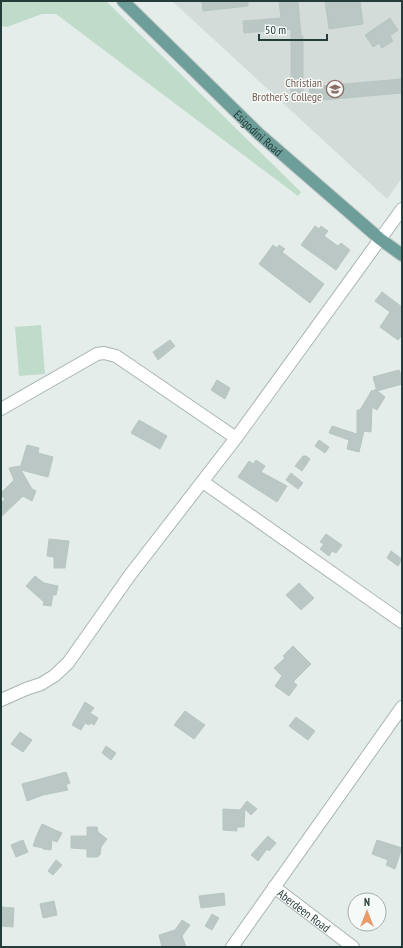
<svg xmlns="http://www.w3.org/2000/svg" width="403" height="948" font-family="'PT Sans Narrow',sans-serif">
<rect width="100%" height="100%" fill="#e5edea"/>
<path fill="#d3dcd9" d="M 172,1 L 402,1 L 402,178 L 387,199 Z"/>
<g fill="#bfdccb">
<path d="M 1,1 L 106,1 L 301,192 L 298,196 L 56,14 L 42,14 L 7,27 L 1,26 Z"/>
<path d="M 41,325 L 45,374 L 19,376 L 15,327 Z"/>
</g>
<g fill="#bac7c4" stroke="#b7c6c2">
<path d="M 202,1 L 248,1 L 248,6 L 203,11 Z"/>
<path d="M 279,1 L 298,1 L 301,36 L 303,36 L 303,93 L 291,94 L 291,29 L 244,33 L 243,21 L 281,18 Z"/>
<path d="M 325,1 L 360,1 L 363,24 L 329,29 Z"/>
<path d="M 390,18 L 398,30 L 390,36 L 393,41 L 382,48 L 379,43 L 373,47 L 365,35 Z"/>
<path d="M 402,79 L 402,93 L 311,101 L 309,87 Z"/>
<path d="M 315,226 L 319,229 L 321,226 L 328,231 L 324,236 L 338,246 L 341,243 L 350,250 L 336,270 L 301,245 Z"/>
<path d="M 273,245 L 277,248 L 279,245 L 285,249 L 282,252 L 324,284 L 310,303 L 259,264 Z"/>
<path d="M 382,292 L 402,307 L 402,335 L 398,340 L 380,327 L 390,312 L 375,301 Z"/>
<path d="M 170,340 L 175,346 L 158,360 L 153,352 Z"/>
<path d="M 399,370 L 401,375 L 402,375 L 402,384 L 377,391 L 373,377 Z"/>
<path d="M 217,380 L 230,388 L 225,399 L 211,390 Z"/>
<path d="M 375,389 L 385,397 L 377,410 L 372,407 L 371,432 L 364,431 L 359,452 L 347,449 L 349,440 L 329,433 L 332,426 L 357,434 L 357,410 L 360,410 L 372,390 L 372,392 Z"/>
<path d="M 139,420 L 167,436 L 160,449 L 131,433 Z"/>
<path d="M 319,440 L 329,447 L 325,453 L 315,446 Z"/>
<path d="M 27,445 L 39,448 L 38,453 L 53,457 L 48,477 L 21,470 L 32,489 L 36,491 L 32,501 L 23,496 L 1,517 L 1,503 L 5,499 L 1,495 L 1,493 L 14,480 L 9,468 L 19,466 L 20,468 Z"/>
<path d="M 303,456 L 306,456 L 310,459 L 302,471 L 295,466 Z"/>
<path d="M 256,460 L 265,466 L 261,472 L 287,486 L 277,502 L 238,477 L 249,461 L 253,464 Z"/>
<path d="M 291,473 L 303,483 L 298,489 L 286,480 Z"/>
<path d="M 326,534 L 342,545 L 336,553 L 332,551 L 329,556 L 320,549 L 324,544 L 320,542 Z"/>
<path d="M 49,539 L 69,541 L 65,568 L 54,568 L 54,557 L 47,556 Z"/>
<path d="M 391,551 L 402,559 L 398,566 L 387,558 Z"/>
<path d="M 35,576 L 44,583 L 58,586 L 56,595 L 53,595 L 51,606 L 43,605 L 44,602 L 26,586 Z"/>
<path d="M 299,583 L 314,598 L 301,610 L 286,595 Z"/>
<path d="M 293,646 L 311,664 L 293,682 L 297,685 L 289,696 L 275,686 L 282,676 L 274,668 L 285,658 L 283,656 Z"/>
<path d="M 85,702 L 94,708 L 90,713 L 98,718 L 94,725 L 91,723 L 89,725 L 85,723 L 81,730 L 72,725 Z"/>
<path d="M 185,711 L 205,725 L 194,739 L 174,725 Z"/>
<path d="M 296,717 L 315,731 L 308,740 L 289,726 Z"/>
<path d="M 20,732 L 32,740 L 23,752 L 11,744 Z"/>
<path d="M 106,746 L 116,753 L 111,760 L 102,753 Z"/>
<path d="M 66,772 L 70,783 L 66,785 L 68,790 L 43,795 L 27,801 L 22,784 Z"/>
<path d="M 247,801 L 257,809 L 251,815 L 245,809 L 244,827 L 237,827 L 237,831 L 223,830 L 223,809 L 240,810 Z"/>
<path d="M 42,824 L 62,833 L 57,842 L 52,840 L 51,850 L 43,849 L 43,848 L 33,846 L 36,837 Z"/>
<path d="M 87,827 L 97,827 L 98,832 L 107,839 L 101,847 L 100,855 L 98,855 L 98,857 L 87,857 L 87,849 L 71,848 L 71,836 L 87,836 Z"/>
<path d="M 268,836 L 276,843 L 269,851 L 267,849 L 258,861 L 251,855 Z"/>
<path d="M 23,840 L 28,852 L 16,857 L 11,845 Z"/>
<path d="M 377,840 L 402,848 L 395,869 L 386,865 L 388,860 L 372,854 Z"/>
<path d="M 56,860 L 62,865 L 53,875 L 48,871 Z"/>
<path d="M 224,893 L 225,905 L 201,908 L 199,896 Z"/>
<path d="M 54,901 L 57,915 L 43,918 L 40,904 Z"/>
<path d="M 1,907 L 14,908 L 13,927 L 1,926 Z"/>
<path d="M 212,914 L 219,918 L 212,930 L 205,926 Z"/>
<path d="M 182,920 L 190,925 L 182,936 L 186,947 L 162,947 L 159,935 L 175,930 Z"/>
</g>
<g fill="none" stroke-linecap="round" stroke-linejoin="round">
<defs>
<g id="minor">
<path d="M 1,409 L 97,354 L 104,353 L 116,356 L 236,438"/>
<path d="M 203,482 L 402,622"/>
<path d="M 1,700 L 26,689 L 41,684 L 54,676 L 68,663 L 130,575 L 236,438 L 402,209"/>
<path id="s1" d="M 274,887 L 353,947"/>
<path d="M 232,947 L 402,707"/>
</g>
<g id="major">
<path id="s2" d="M 123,1 L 259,134 L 380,239 L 402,255"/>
</g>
</defs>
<use href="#minor" stroke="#a8b5b2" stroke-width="14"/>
<use href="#major" stroke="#c2c9c8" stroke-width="14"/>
<use href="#minor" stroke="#fff" stroke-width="12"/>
<use href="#major" stroke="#6d9e99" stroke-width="12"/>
</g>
<defs>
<symbol id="school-ring" viewBox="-11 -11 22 22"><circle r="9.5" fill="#f5f9f8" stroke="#8d6e63" stroke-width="1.5"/><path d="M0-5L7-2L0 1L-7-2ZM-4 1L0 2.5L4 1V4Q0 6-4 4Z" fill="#8d6e63"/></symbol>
</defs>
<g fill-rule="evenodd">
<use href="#school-ring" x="325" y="79" width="20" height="20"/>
</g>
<g text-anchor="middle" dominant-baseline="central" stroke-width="3" stroke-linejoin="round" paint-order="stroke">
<g font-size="12" fill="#785e54" stroke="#f5f9f8" text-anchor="end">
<text x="322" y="82">Christian<tspan x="322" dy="14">Brother's College</tspan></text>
</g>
<g font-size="12" fill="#253d3a" stroke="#f5f9f8">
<text stroke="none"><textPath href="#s2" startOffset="189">Esigodini Road</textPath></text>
<text stroke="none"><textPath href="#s1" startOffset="38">Aberdeen Road</textPath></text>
</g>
</g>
<rect width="403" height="948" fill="none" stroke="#253d3a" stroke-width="4"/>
<g transform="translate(367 912)"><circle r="19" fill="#f5f9f8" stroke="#a2aeac"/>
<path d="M0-3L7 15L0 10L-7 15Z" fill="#e69b69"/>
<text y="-6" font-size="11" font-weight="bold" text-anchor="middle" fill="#253d3a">N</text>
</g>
<path d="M259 34v6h68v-6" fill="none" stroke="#253d3a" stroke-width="2"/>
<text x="265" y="34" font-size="12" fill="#253d3a" stroke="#f5f9f8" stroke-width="3" paint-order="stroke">50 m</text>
</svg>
